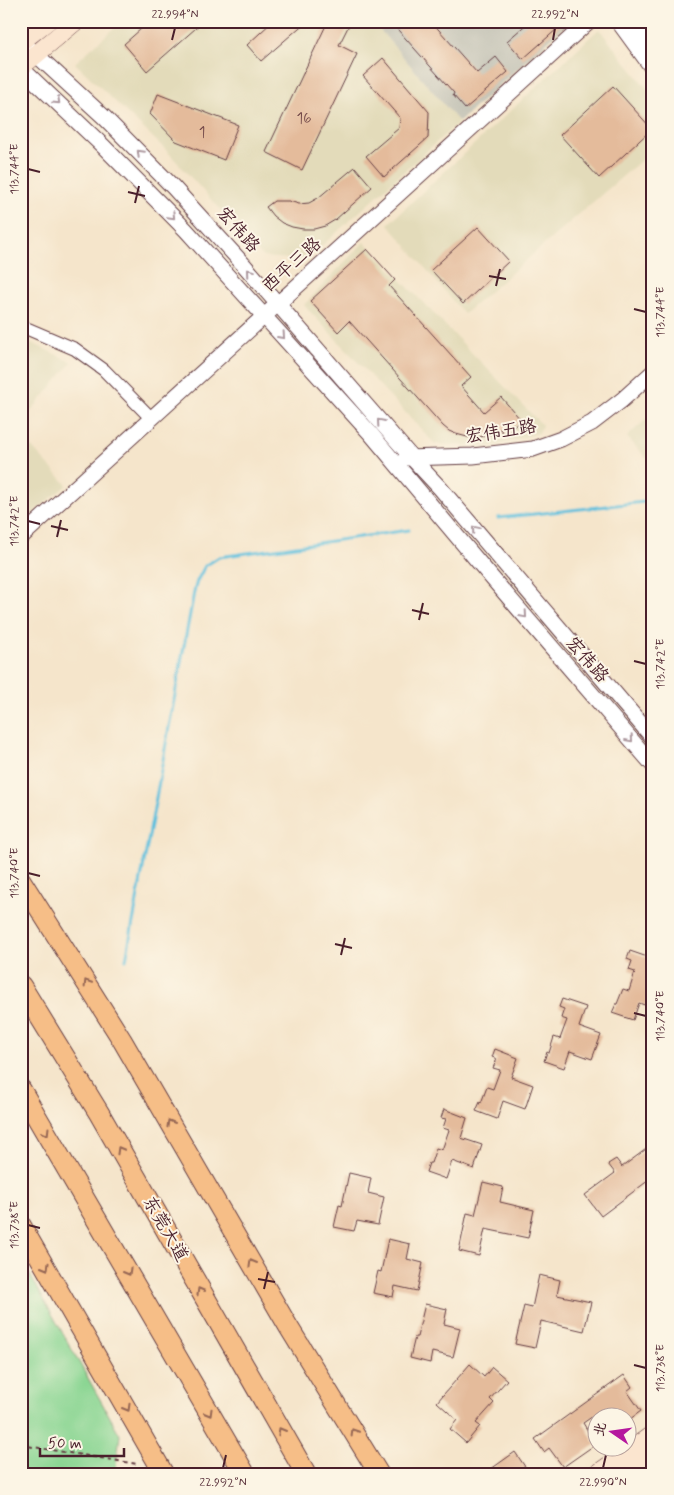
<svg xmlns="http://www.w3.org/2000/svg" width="674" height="1495" font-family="Mynerve,'LXGW WenKai TC',sans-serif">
<rect width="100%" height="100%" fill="#fcf5e5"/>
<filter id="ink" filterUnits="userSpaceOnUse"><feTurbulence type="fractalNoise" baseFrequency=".02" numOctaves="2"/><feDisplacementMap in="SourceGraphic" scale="10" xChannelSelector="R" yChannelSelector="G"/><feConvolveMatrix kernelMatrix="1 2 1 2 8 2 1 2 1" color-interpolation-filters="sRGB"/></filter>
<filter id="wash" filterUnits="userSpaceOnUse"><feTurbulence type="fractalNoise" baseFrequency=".0096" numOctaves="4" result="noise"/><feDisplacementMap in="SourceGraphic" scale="20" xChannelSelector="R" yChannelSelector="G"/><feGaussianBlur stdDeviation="1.12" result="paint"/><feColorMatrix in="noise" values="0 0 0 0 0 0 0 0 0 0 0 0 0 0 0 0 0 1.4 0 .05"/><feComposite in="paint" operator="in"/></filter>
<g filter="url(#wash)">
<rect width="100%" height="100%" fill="#f5e5cb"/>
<g fill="#e3dbba">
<path d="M 122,21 L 384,21 L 380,30 L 459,122 L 306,260 L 263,257 L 168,152 L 75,63 Z"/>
<path d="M 599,29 L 653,96 L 653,150 L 464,314 L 388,224 Z"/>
<path d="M 364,242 L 542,425 L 539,433 L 491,447 L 435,444 L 304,305 Z"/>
<path d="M 21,338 L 72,362 L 21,423 Z"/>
<path d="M 653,413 L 653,465 L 627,437 Z"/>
<path d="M 21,436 L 67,485 L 21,522 Z"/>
</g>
<path fill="#c6c5b8" d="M 384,21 L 570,21 L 459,122 L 380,30 Z"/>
<path fill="#89d592" stroke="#6a7a5e" d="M 21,1259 L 120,1435 L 115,1474 L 21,1474 Z"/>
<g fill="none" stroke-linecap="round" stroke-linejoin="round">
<g stroke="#5fc0dd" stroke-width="3">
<path d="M 498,518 L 653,501"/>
<path d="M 126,960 L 194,592 L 197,581 L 205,566 L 219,557 L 409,530"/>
<path d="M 21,1306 L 24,1306"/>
</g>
</g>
<g id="blocks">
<g fill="#e4bb9b">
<path d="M 150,21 L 204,21 L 147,71 L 124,44 Z"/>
<path d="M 273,21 L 307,21 L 261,61 L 247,45 Z"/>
<path d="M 328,21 L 351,21 L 339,45 L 357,54 L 302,170 L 266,152 Z"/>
<path d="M 390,21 L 431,21 L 477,73 L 496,57 L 508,72 L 465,109 L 453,95 L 454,93 Z"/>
<path d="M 530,21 L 566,21 L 523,59 L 507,41 Z"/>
<path d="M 383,58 L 429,112 L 428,138 L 384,177 L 366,156 L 399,128 L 400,118 L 363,76 Z"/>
<path d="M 613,86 L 652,129 L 599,178 L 560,135 Z"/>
<path d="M 158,94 L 238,125 L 224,160 L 176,141 L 150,114 Z"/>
<path d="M 355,167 L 372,187 L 335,220 L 325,226 L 314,229 L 303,229 L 292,227 L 282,223 L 273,216 L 266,207 L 274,201 L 289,201 L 299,204 L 309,203 L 318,198 Z"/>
<path d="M 478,227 L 509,261 L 463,304 L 431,270 Z"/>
<path d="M 367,249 L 395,280 L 389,286 L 471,377 L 461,386 L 484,412 L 501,397 L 521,420 L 505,435 L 500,429 L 486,436 L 471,438 L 456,434 L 449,431 L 443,426 L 349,321 L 338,332 L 310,301 Z"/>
<path d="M 630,951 L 653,959 L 653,963 L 647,979 L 653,981 L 653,1008 L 639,1003 L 633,1020 L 612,1013 L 616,1004 L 617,1004 L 623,989 L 629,991 L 635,972 L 629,970 L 632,961 L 627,959 Z"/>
<path d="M 562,999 L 586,1007 L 579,1027 L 601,1035 L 592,1059 L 570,1051 L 564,1068 L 544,1061 L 547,1052 L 549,1053 L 554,1037 L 560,1039 L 567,1020 L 561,1018 L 564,1009 L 559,1007 Z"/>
<path d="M 495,1049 L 518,1058 L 511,1077 L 533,1085 L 525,1109 L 503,1101 L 497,1119 L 476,1111 L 480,1102 L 481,1103 L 487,1087 L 493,1089 L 500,1070 L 493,1068 L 497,1059 L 492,1057 Z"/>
<path d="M 444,1109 L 467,1118 L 461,1138 L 482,1145 L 474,1169 L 452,1161 L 446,1179 L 426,1172 L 429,1163 L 431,1163 L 436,1148 L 442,1150 L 449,1130 L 443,1128 L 446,1119 L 441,1118 Z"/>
<path d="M 653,1144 L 653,1177 L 601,1216 L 585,1195 L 615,1173 L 608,1164 L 616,1159 L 622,1167 Z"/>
<path d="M 349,1173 L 371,1178 L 368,1193 L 384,1197 L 378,1225 L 357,1221 L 354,1231 L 334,1227 L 339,1205 L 342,1206 Z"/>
<path d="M 483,1182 L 503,1187 L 500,1202 L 534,1210 L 528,1238 L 485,1229 L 479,1256 L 459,1251 L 467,1213 L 475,1215 Z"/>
<path d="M 388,1239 L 410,1244 L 407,1259 L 423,1263 L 417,1291 L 395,1286 L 393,1297 L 373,1293 L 378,1271 L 381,1272 Z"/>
<path d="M 539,1275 L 560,1280 L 557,1295 L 591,1302 L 584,1331 L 541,1321 L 535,1348 L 515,1344 L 524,1306 L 532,1308 Z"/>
<path d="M 425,1304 L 447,1309 L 444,1324 L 460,1328 L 453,1357 L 432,1352 L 430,1363 L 410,1358 L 415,1337 L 417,1337 Z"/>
<path d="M 470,1364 L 484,1377 L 492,1367 L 507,1380 L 490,1399 L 494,1403 L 476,1423 L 480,1426 L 466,1443 L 450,1429 L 457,1420 L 437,1402 Z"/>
<path d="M 624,1375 L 632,1387 L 627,1391 L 641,1411 L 626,1422 L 626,1418 L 603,1418 L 599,1412 L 583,1423 L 596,1444 L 563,1467 L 549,1448 L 544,1452 L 535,1439 Z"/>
<path d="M 515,1452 L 530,1474 L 484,1474 Z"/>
</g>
</g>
</g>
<g filter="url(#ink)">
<use href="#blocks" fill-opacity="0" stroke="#643d43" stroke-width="1"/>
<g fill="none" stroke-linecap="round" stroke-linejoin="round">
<defs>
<path id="minor" d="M 21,326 L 75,349 L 104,370 L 151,418"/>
<g id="tertiary">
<path d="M 618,21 L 653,69"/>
<path d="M 631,21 L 653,50"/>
<path d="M 29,48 L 104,117 L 173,187 L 243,264 L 412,458 L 440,488 L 653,738"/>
<path d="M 21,68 L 104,147 L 186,230 L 371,434 L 492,578 L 653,765"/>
<path d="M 406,458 L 473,456 L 533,449 L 561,439 L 592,423 L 622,400 L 653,372"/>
<path d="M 21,537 L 589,21"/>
</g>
<g id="secondary">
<path d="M 21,42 L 48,21"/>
<path d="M 21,67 L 76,21"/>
<path d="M 597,1474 L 653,1434"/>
<path d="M 621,1474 L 653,1451"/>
</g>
<g id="primary">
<path d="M 21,880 L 122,1040 L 288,1326 L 379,1474"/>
<path d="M 21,1225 L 164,1474"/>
</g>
<g id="trunk">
<path d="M 21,986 L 99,1113 L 306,1474"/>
<path d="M 21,1090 L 245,1474"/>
</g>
</defs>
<use href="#minor" stroke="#643d43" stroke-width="14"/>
<use href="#tertiary" stroke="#643d43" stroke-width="17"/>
<use href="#secondary" stroke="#643d43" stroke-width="19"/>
<use href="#primary" stroke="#643d43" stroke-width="21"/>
<use href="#trunk" stroke="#643d43" stroke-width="22"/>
<g stroke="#643d43" stroke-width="2" stroke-dasharray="4 4" stroke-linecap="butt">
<path d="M 21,1445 L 137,1464"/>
<path d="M 134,1474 L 135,1473"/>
</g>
<use href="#minor" stroke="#fff" stroke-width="12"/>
<use href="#tertiary" stroke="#fff" stroke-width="15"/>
<use href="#secondary" stroke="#fbe5cf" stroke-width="18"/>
<use href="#primary" stroke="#f6be87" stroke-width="19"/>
<use href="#trunk" stroke="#f6be87" stroke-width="20"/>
</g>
<defs><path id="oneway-chevron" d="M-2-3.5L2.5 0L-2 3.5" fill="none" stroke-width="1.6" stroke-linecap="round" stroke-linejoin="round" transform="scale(1.25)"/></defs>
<g stroke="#ae9aa0">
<use href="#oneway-chevron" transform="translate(57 101) rotate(43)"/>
<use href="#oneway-chevron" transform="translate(140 153) rotate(-135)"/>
<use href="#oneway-chevron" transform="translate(172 216) rotate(46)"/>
<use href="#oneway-chevron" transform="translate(250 272) rotate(-130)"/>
<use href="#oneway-chevron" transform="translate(282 336) rotate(48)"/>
<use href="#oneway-chevron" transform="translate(380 422) rotate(-131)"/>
<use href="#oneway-chevron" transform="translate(475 529) rotate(-130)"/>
<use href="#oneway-chevron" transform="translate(524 615) rotate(49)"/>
<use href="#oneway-chevron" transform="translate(630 739) rotate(49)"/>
</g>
<g stroke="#976754">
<use href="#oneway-chevron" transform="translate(87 983) rotate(-122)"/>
<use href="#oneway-chevron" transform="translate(170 1123) rotate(-120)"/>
<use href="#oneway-chevron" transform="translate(46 1132) rotate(59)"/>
<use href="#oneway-chevron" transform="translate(120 1150) rotate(-120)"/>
<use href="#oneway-chevron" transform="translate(252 1263) rotate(-120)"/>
<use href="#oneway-chevron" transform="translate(46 1267) rotate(60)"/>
<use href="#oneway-chevron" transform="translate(128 1272) rotate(60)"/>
<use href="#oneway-chevron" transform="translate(200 1291) rotate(-120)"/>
<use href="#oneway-chevron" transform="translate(127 1408) rotate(60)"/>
<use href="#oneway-chevron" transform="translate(209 1413) rotate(60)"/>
<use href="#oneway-chevron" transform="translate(281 1431) rotate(-120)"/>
<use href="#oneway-chevron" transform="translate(354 1432) rotate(-122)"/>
</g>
</g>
<path fill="none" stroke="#4a1f2b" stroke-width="2" d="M 172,40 L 175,28M 553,40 L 555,28M 28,169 L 40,172M 128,192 L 145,196M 135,203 L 139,186M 489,276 L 506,279M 496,286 L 500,269M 634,309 L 646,312M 28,521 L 40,524M 51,526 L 68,530M 57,537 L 61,520M 412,610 L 429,614M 419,620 L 423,603M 634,661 L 646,664M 28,873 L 40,876M 335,944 L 352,948M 341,955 L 345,938M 634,1013 L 646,1016M 28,1225 L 40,1228M 258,1279 L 275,1282M 264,1289 L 268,1272M 634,1365 L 646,1368M 223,1468 L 226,1455M 603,1468 L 606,1455"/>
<g text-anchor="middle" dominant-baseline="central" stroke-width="4" stroke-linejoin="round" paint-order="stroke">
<g font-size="15" fill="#704647">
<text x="304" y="119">16</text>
<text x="202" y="133">1</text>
</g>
<g font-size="18" fill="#4a1f2b" stroke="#fcf5e5">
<text transform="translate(238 230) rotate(48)">宏伟路</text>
<text transform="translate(292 265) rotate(-42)">西平三路</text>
<text transform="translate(501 432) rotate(-9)">宏伟五路</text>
<text transform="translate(587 660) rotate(49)">宏伟路</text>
<text transform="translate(165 1229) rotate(60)">东莞大道</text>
</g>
</g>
<rect width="674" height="1495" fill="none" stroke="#fcf5e5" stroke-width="55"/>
<g transform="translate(612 1432) rotate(283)"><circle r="24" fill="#fcf5e5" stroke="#b59f9b"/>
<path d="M0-4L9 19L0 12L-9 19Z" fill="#b5179e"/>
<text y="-8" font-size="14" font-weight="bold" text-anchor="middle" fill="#4a1f2b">北</text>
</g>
<path d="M40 1448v8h84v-8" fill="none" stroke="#4a1f2b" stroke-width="2.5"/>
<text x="48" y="1448" font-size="15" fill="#4a1f2b" stroke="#fcf5e5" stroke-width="4" paint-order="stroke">50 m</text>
<rect x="28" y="28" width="618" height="1440" fill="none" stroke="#4a1f2b" stroke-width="2"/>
<g font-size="12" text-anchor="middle" fill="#4a1f2b">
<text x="175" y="18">22.994°N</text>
<text x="555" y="18">22.992°N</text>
<text transform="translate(14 169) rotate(-90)" y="4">113.744°E</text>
<text transform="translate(660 312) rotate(-90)" y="4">113.744°E</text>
<text transform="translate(14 521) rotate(-90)" y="4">113.742°E</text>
<text transform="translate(660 664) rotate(-90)" y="4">113.742°E</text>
<text transform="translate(14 873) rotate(-90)" y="4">113.740°E</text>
<text transform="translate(660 1016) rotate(-90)" y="4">113.740°E</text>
<text transform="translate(14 1225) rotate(-90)" y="4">113.738°E</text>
<text transform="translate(660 1368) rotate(-90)" y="4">113.738°E</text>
<text x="223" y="1486">22.992°N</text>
<text x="603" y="1486">22.990°N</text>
</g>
</svg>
